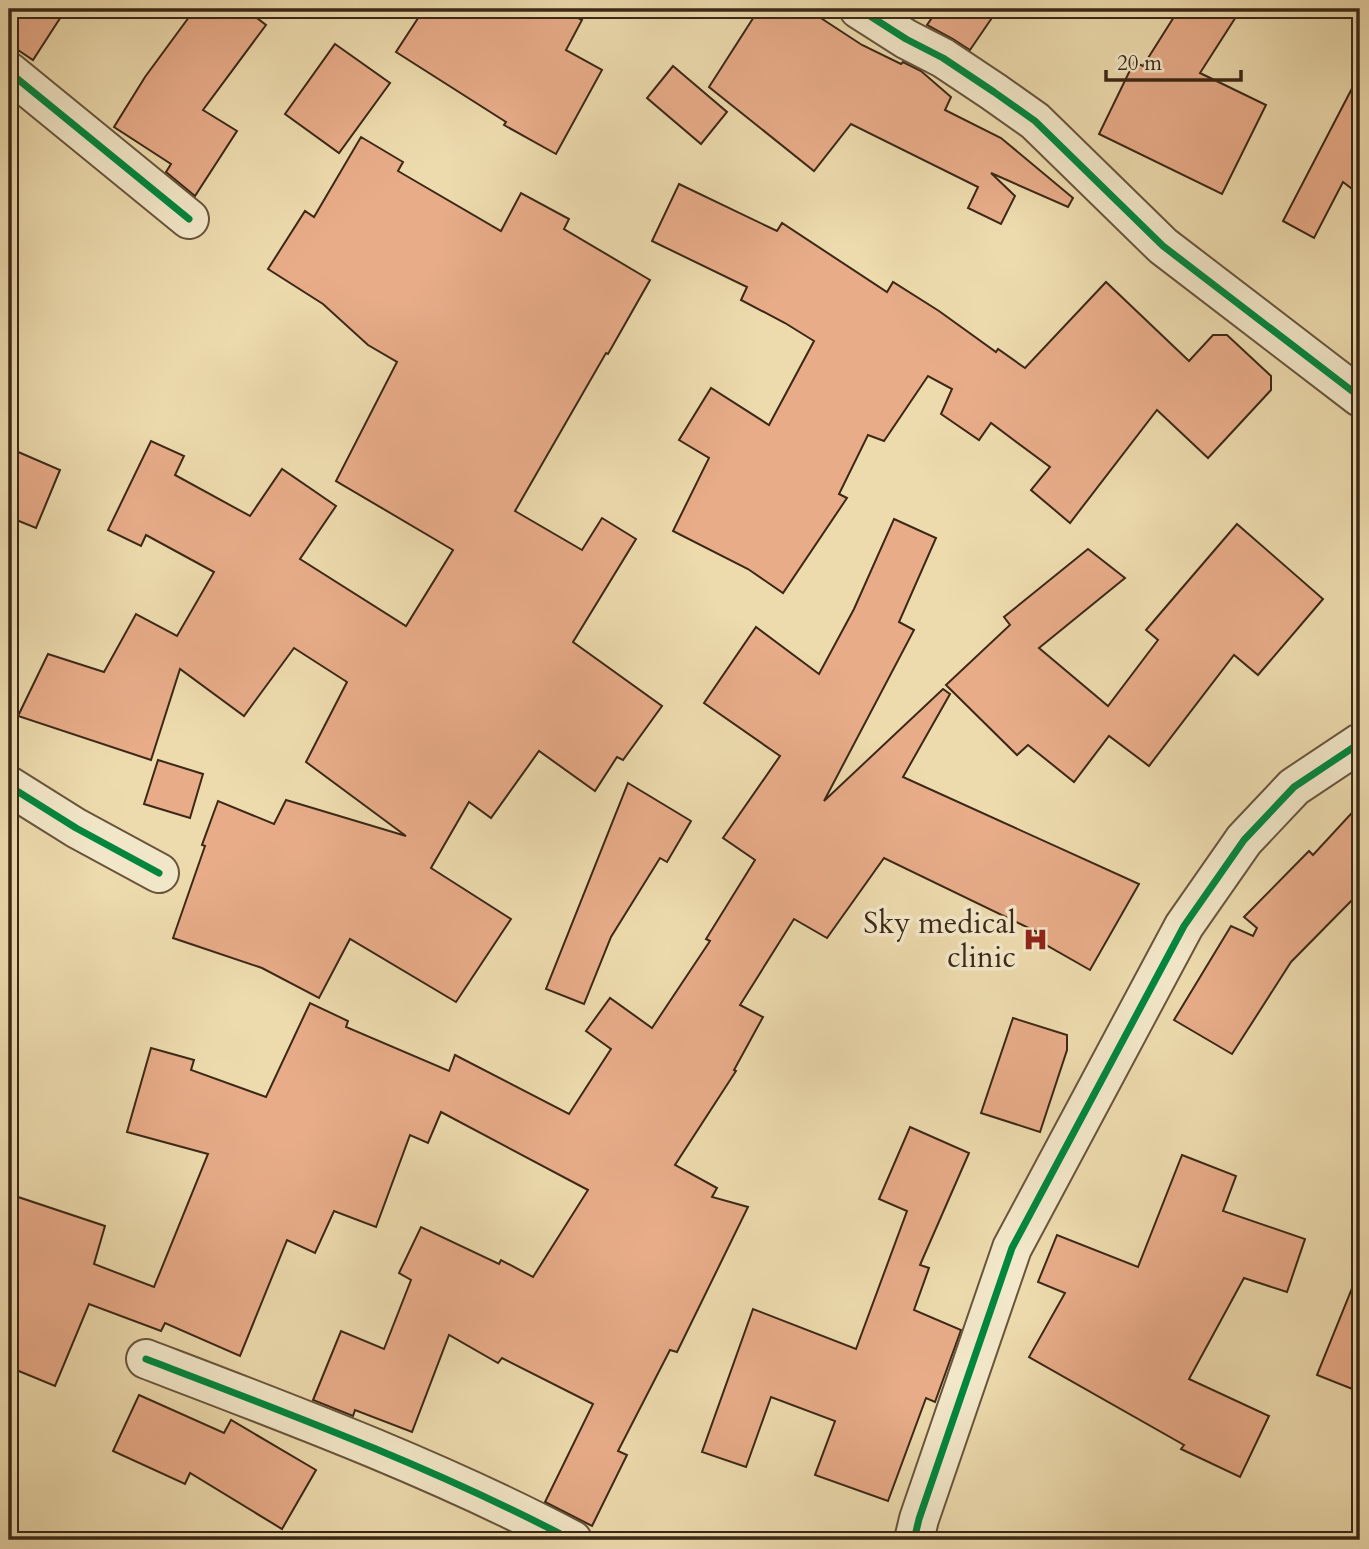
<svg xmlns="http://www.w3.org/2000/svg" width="1369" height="1549" font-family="Cardo,serif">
<rect width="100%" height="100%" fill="#eddbae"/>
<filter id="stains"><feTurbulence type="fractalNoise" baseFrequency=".00286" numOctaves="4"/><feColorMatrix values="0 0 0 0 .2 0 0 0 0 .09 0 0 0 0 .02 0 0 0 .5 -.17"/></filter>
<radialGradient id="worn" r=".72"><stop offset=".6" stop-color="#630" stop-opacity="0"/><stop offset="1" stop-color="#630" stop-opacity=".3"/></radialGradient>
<g fill="#e8ac89" stroke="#3b2816" stroke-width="2">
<path d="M 9,9 L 66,9 L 33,60 L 9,44 Z"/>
<path d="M 195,9 L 245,9 L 266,25 L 203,110 L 237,131 L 195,196 L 166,172 L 171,164 L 114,127 L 145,77 Z"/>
<path d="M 424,9 L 562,9 L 582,20 L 566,50 L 602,70 L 556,154 L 504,125 L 506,122 L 396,52 Z"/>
<path d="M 759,9 L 807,9 L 862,45 L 901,64 L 903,62 L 921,71 L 951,97 L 945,110 L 1001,138 L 1073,198 L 1068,207 L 991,173 L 1015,196 L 1001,224 L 968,208 L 978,187 L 851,124 L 814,171 L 709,87 Z"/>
<path d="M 938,9 L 998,9 L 970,50 L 953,39 L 927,25 Z"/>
<path d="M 1179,9 L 1241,9 L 1200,73 L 1266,105 L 1222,194 L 1099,134 L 1134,62 L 1143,66 Z"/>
<path d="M 335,44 L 390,83 L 339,153 L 285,114 Z"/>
<path d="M 673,66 L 727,112 L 701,144 L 647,98 Z"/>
<path d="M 1360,73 L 1360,195 L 1343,182 L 1314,238 L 1283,221 Z"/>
<path d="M 361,137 L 403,162 L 398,171 L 501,231 L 521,193 L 569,219 L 564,229 L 650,280 L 608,354 L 606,353 L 515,511 L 582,550 L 602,518 L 636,539 L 573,642 L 662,706 L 623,760 L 617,757 L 595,791 L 539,751 L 491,818 L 469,802 L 431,868 L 511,919 L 456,1002 L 350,939 L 319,998 L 262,968 L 173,938 L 205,846 L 202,845 L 218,801 L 274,824 L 286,800 L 406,836 L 306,762 L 347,682 L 294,648 L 244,716 L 180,669 L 151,760 L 18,716 L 48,654 L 104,672 L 136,614 L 177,636 L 214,572 L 146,535 L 141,546 L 108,530 L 151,441 L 184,456 L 175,475 L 250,516 L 282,469 L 336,506 L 300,559 L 406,626 L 453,550 L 336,481 L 397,362 L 368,345 L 323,304 L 268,269 L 305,211 L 314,217 Z"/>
<path d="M 679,184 L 777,231 L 782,223 L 887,292 L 893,282 L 939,311 L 996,352 L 998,349 L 1025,368 L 1106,282 L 1189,361 L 1213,335 L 1227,335 L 1271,376 L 1271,390 L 1208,458 L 1157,410 L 1070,523 L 1031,490 L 1050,467 L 991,423 L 979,440 L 941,414 L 952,389 L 928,376 L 884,441 L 868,435 L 839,494 L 847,498 L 783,593 L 748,569 L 673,531 L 709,458 L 679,440 L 711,388 L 769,425 L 814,341 L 785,323 L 741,300 L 747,287 L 652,241 Z"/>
<path d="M 9,448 L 60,470 L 36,528 L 9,517 Z"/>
<path d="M 894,519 L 936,538 L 899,622 L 914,630 L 824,801 L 943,689 L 950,694 L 903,777 L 1139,884 L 1090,970 L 1034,938 L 1037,932 L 884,858 L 827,938 L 794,919 L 740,1005 L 763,1017 L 734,1070 L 736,1071 L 675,1165 L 717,1188 L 712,1197 L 748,1207 L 677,1352 L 670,1350 L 618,1451 L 627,1455 L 592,1526 L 545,1502 L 593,1404 L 502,1358 L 498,1363 L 449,1335 L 412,1432 L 355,1410 L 353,1416 L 313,1400 L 341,1331 L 384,1349 L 411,1280 L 399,1273 L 421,1227 L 499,1264 L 501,1260 L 533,1277 L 588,1190 L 441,1112 L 428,1143 L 410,1135 L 376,1227 L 334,1211 L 315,1253 L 287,1240 L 240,1356 L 165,1323 L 161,1331 L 89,1304 L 55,1386 L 9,1367 L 9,1194 L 105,1226 L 94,1264 L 154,1287 L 208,1154 L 127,1132 L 151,1048 L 194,1060 L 191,1070 L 266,1097 L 310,1003 L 348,1021 L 346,1027 L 449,1071 L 455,1055 L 569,1114 L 611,1049 L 586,1031 L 610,998 L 652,1028 L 710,941 L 706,939 L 755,860 L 723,838 L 780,756 L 704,703 L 756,627 L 819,674 L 854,609 Z"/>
<path d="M 1237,524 L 1323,599 L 1258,675 L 1234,655 L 1149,766 L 1109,736 L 1074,782 L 1028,745 L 1017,755 L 946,685 L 1010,625 L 1004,617 L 1088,549 L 1125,578 L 1039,648 L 1108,706 L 1158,640 L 1146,630 Z"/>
<path d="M 158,760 L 203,774 L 190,818 L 144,804 Z"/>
<path d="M 628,783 L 691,821 L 667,862 L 660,858 L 611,937 L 584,1004 L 546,989 Z"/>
<path d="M 1360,804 L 1360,892 L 1291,962 L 1232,1054 L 1174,1020 L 1231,926 L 1253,936 L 1257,928 L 1244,917 L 1309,851 L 1313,855 Z"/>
<path d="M 1013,1018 L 1067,1035 L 1067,1050 L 1040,1132 L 981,1113 Z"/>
<path d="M 910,1127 L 969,1153 L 920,1265 L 929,1268 L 914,1310 L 961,1330 L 935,1402 L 926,1398 L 888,1501 L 815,1475 L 835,1421 L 771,1397 L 746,1467 L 702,1452 L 753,1309 L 856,1349 L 907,1211 L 879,1199 Z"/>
<path d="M 1182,1155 L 1236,1176 L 1223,1211 L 1305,1239 L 1287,1292 L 1244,1278 L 1189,1379 L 1269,1416 L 1240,1477 L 1181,1449 L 1184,1445 L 1029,1357 L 1065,1293 L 1038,1282 L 1057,1235 L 1138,1267 Z"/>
<path d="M 1359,1271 L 1360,1272 L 1360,1392 L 1317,1375 Z"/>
<path d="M 139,1395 L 224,1433 L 231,1420 L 316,1470 L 282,1529 L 190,1473 L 185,1484 L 113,1451 Z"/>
</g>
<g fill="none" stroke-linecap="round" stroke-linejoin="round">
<defs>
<g id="minor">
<path d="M 859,9 L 906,39 L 943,58 L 994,92 L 1035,121 L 1163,246 L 1360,397"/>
<path d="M 9,72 L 189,219"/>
<path d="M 9,786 L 76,828 L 159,873"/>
<path d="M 146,1359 C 290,1414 435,1468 572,1540"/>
<path d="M 914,1540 L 919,1519 L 1012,1248 L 1184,926 L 1244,840 L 1294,787 L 1360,743"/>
</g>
</defs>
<use href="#minor" stroke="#68553c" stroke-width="42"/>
<use href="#minor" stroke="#f3e8ca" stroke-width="38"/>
<defs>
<g id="cycleway">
<path d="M 859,9 L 906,39 L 943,58 L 994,92 L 1035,121 L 1163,246 L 1360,397"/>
<path d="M 9,72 L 189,219"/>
<path d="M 9,786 L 76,828 L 159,873"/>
<path d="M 146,1359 C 290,1414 435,1468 572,1540"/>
<path d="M 914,1540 L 919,1519 L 1012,1248 L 1184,926 L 1244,840 L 1294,787 L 1360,743"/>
</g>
</defs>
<use href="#cycleway" stroke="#f3e8ca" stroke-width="11"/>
<use href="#cycleway" stroke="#00873e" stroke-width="7"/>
</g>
<defs>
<symbol id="hospital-bare" viewBox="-9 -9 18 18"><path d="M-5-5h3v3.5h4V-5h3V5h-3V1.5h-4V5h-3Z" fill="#8f2418" stroke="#f3e8ca" stroke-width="2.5" paint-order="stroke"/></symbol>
</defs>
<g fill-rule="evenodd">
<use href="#hospital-bare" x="1018" y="922" width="35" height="35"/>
</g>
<g text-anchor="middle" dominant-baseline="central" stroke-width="7" stroke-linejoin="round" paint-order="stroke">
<g font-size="30" fill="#3b2816" stroke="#f3e8ca" text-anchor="end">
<text x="1016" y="923">Sky medical<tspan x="1016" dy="34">clinic</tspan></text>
</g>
</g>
<rect width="1369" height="1549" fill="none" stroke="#eddbae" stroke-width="35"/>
<rect x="10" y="10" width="1348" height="1528" fill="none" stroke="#3b2816" stroke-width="3.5"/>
<rect x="18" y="18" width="1334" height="1514" fill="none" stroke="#3b2816" stroke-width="2"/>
<path d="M1106 70v10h135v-10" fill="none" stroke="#3b2816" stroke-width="3.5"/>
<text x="1117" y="70" font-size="21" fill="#3b2816" stroke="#f3e8ca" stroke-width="5" paint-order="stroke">20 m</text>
<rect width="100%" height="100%" filter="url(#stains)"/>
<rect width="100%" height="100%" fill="url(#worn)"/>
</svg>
